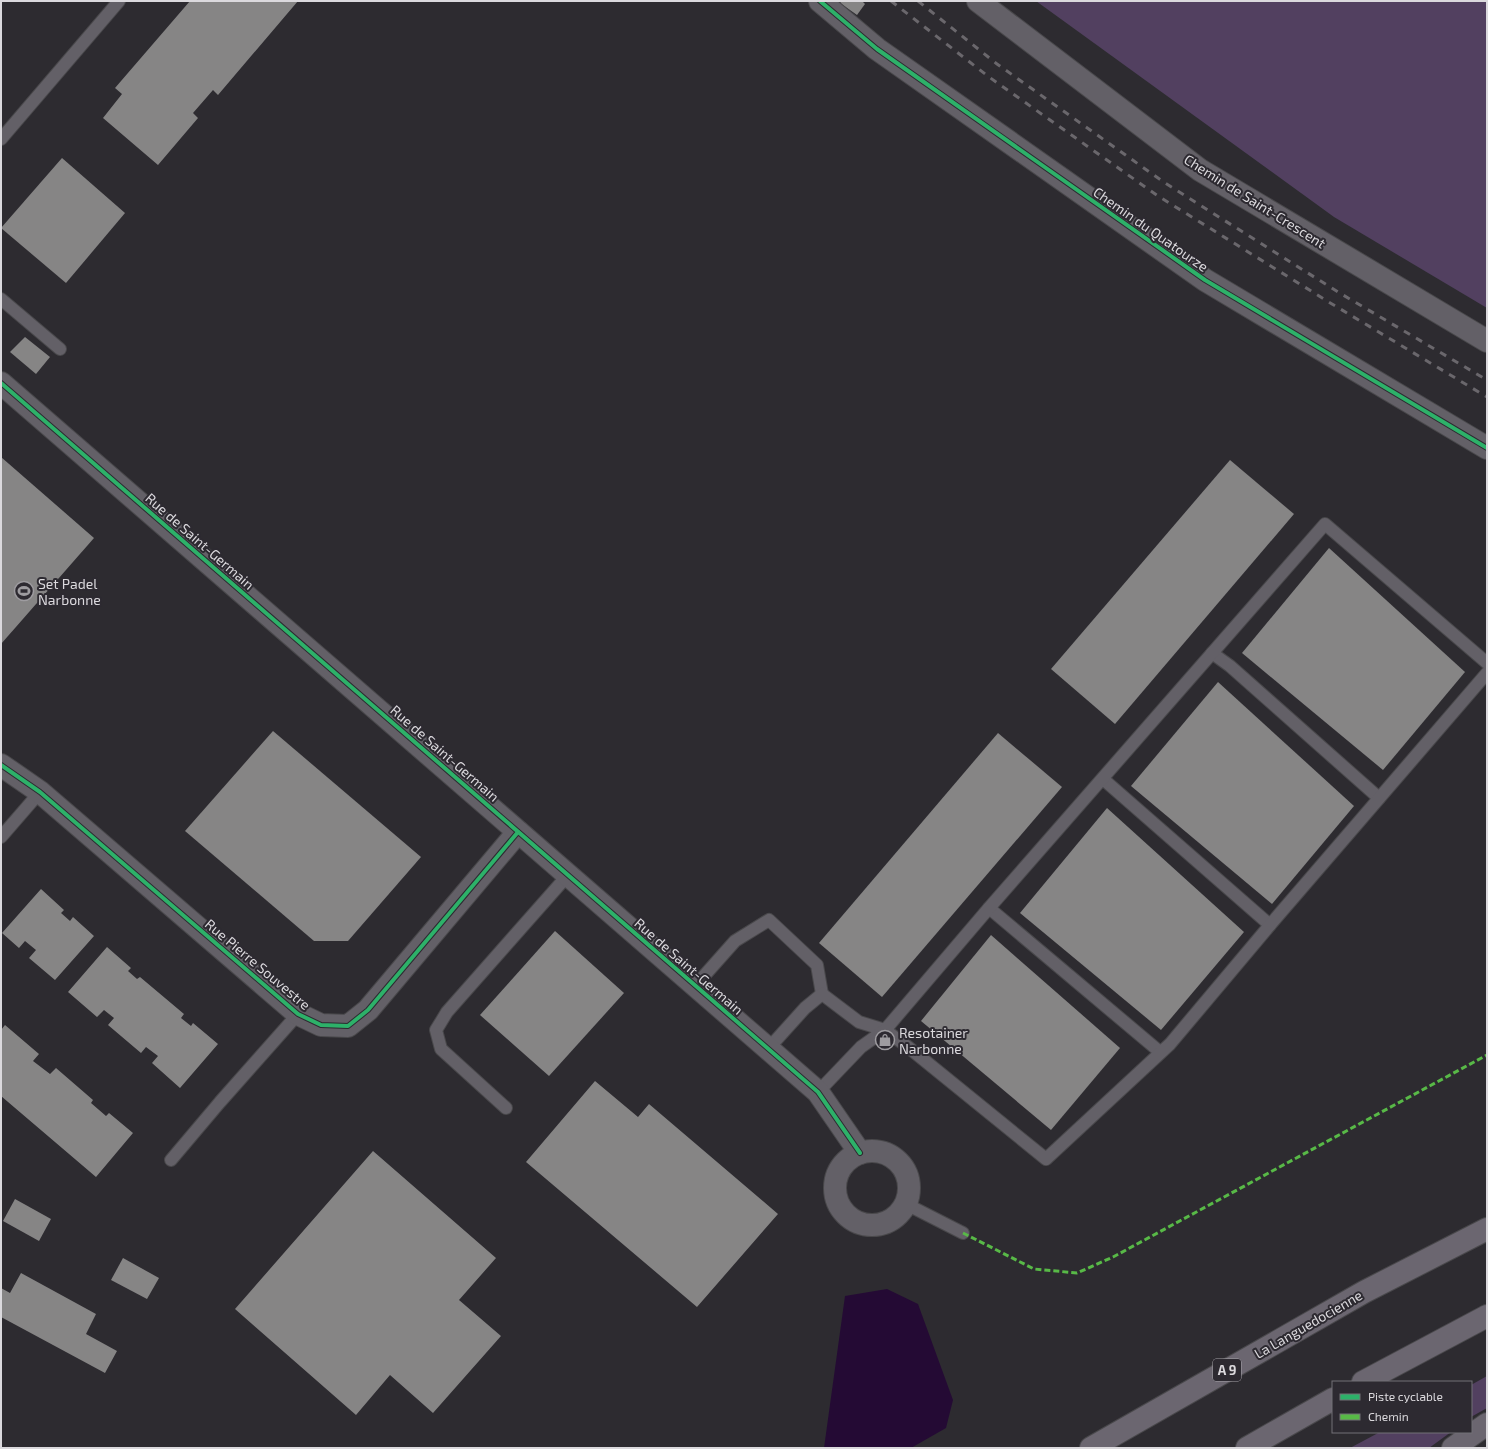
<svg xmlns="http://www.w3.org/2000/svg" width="1488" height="1449" font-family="'Exo 2',sans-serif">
<rect width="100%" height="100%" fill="#2d2b30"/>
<g fill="#524060">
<path d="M 1036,1 L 1487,1 L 1487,308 L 1334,217 Z"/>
<path d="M 1487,1376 L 1487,1408 L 1471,1417 L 1471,1385 Z"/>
<path d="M 1380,1432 L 1451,1432 L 1429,1448 L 1350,1448 Z"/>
</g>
<path fill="#240a34" d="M 887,1289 L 918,1304 L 953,1400 L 946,1428 L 911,1448 L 824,1448 L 845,1296 Z"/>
<g fill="#868585">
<path d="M 190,1 L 298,1 L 218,95 L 213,90 L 193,113 L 198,118 L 158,165 L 103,118 L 122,94 L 115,88 Z"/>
<path d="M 842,1 L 862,1 L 865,4 L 857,15 L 840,3 Z"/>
<path d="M 62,158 L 125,213 L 66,283 L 1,228 Z"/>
<path d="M 25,337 L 50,357 L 36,374 L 10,352 Z"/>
<path d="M 1,457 L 94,538 L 1,644 Z"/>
<path d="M 1230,460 L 1294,514 L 1115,724 L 1051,669 Z"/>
<path d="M 1329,548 L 1465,672 L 1383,770 L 1242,653 Z"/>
<path d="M 1218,682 L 1354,806 L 1272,904 L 1131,786 Z"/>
<path d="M 273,731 L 421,857 L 348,941 L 314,941 L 185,831 Z"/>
<path d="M 998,733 L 1062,787 L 882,997 L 819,943 Z"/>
<path d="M 1107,808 L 1244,932 L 1161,1030 L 1020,913 Z"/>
<path d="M 41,889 L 64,910 L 61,913 L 70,921 L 73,917 L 94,936 L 55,980 L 29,958 L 36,950 L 25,941 L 19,948 L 2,933 Z"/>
<path d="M 555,931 L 624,993 L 549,1076 L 480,1015 Z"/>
<path d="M 991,935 L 1120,1048 L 1051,1130 L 921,1021 Z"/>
<path d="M 107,947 L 131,968 L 128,971 L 137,979 L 140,977 L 184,1014 L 181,1018 L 191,1026 L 193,1023 L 218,1044 L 180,1088 L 152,1063 L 158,1056 L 146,1047 L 141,1053 L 108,1025 L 114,1018 L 104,1010 L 97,1017 L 68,992 Z"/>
<path d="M 5,1025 L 39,1054 L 33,1061 L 50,1074 L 56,1068 L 93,1100 L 91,1103 L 106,1116 L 109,1113 L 133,1133 L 96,1177 L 1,1096 L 1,1030 Z"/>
<path d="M 595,1081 L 638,1117 L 649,1104 L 778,1214 L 697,1307 L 526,1162 Z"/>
<path d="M 373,1151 L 496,1258 L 459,1300 L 501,1336 L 433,1413 L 390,1375 L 356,1415 L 235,1309 Z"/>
<path d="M 15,1199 L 51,1219 L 39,1241 L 3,1221 Z"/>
<path d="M 123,1258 L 159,1278 L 147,1299 L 111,1280 Z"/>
<path d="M 21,1273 L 96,1314 L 86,1334 L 117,1351 L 105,1373 L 1,1317 L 1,1288 L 10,1293 Z"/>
</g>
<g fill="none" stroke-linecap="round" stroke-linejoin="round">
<defs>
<g id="service">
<path d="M 1,139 L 119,1"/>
<path d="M 1,299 L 60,349"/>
<path d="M 1212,653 L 1230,666 L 1379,798"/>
<path d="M 1103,779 L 1270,925"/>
<path d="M 1,837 L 40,792"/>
<path d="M 989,908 L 1160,1052"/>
<path d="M 695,986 L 735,941 L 769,920 L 817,965 L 822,994"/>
<path d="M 768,1049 L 805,1008 L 822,994 L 859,1022 L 885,1030 L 908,1047 L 1046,1159 L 1170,1044 L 1270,925 L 1487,673"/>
<path d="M 818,1092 L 861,1047 L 885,1030 L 989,908 L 1325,524 L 1487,663"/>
<path d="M 506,1108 L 441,1049 L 436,1030 L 447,1012 L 568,875"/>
<path d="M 171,1160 L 220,1102 L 298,1014"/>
<path d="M 906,1204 L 963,1233"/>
</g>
<g id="minor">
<path d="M 820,1 L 877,49 L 1205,280 L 1487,448"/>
<path d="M 978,1 L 1200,170 L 1487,341"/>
<path d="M 1,383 L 818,1092 L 860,1153"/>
<path d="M 1,765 L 40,792 L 298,1014 L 321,1025 L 348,1026 L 368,1010 L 518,832"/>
<circle cx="872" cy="1188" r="37"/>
</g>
<g id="motorway">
<path d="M 1363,1382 L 1487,1316"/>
<path d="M 1091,1448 L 1364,1292 L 1487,1229"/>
<path d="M 1247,1448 L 1333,1399"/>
<path d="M 1453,1448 L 1487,1424"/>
</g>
</defs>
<use href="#service" stroke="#49484b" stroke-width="14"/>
<use href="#minor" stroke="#49484b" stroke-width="24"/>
<use href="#motorway" stroke="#49484b" stroke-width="24"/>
<use href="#service" stroke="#636067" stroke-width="12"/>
<use href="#minor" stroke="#636067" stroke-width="22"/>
<use href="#motorway" stroke="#6b6670" stroke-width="22"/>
<g stroke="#6a676c" stroke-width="3" stroke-dasharray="7 7" stroke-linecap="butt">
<path d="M 891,1 L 989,77 L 1158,196 L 1332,304 L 1487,397"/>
<path d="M 918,1 L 997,64 L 1165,183 L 1338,292 L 1487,380"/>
</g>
<path stroke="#58b947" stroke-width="3" stroke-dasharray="6 3" stroke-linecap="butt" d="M 963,1233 L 1034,1269 L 1077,1273 L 1113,1257 L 1487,1055"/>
<defs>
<g id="cycleway">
<path d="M 820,1 L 877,49 L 1205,280 L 1487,448"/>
<path d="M 1,383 L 818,1092 L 860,1153"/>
<path d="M 1,765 L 40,792 L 298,1014 L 321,1025 L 348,1026 L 368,1010 L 518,832"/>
</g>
</defs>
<use href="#cycleway" stroke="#2d2a31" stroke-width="6"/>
<use href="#cycleway" stroke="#2db169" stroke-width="4"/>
</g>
<defs>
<symbol id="stadium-ring" viewBox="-11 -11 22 22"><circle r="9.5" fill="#2d2a31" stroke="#9e9ca0" stroke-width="1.5"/><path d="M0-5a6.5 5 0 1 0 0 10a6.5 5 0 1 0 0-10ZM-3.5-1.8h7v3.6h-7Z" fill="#9e9ca0"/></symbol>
<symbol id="shop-ring" viewBox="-11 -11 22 22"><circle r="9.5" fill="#2d2a31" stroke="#9e9ca0" stroke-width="1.5"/><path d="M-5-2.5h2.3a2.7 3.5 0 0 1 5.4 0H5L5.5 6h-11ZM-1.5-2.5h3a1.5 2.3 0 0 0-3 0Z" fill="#9e9ca0"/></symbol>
</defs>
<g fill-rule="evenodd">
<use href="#stadium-ring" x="13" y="580" width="22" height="22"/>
<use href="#shop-ring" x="874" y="1029" width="22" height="22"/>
</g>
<g text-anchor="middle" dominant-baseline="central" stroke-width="4" stroke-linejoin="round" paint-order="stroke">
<rect fill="#2d2a31" stroke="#a7a4a9" stroke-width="1" x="1213" y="1359" width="28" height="22" rx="3"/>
<g font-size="13" font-weight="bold" fill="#dbd9dd">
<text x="1227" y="1370">A 9</text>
</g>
<g font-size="14" fill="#dbd9dd" stroke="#2d2a31">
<text transform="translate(1255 201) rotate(32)">Chemin de Saint-Crescent</text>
<text transform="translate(1151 229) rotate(35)">Chemin du Quatourze</text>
<text transform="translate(200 541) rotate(41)">Rue de Saint-Germain</text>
<text transform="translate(445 753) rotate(41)">Rue de Saint-Germain</text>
<text transform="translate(258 964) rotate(40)">Rue Pierre Souvestre</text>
<text transform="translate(689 966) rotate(41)">Rue de Saint-Germain</text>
<text transform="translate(1308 1324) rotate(-30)">La Languedocienne</text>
</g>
<g font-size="14" fill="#dbd9dd" stroke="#2d2a31" text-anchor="start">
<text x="38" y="583">Set Padel<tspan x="38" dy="16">Narbonne</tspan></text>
<text x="899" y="1032">Resotainer<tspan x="899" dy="16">Narbonne</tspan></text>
</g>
</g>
<rect width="1488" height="1449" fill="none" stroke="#dbd9dd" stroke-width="4"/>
<rect x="1332" y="1381" width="140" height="52" fill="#2d2a31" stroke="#737076"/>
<rect x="1340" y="1394" width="20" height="6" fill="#2db169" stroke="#737076"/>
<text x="1368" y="1401" font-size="12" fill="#dbd9dd">Piste cyclable</text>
<rect x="1340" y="1414" width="20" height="6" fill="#58b947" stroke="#737076"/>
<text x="1368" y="1421" font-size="12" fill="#dbd9dd">Chemin</text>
</svg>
